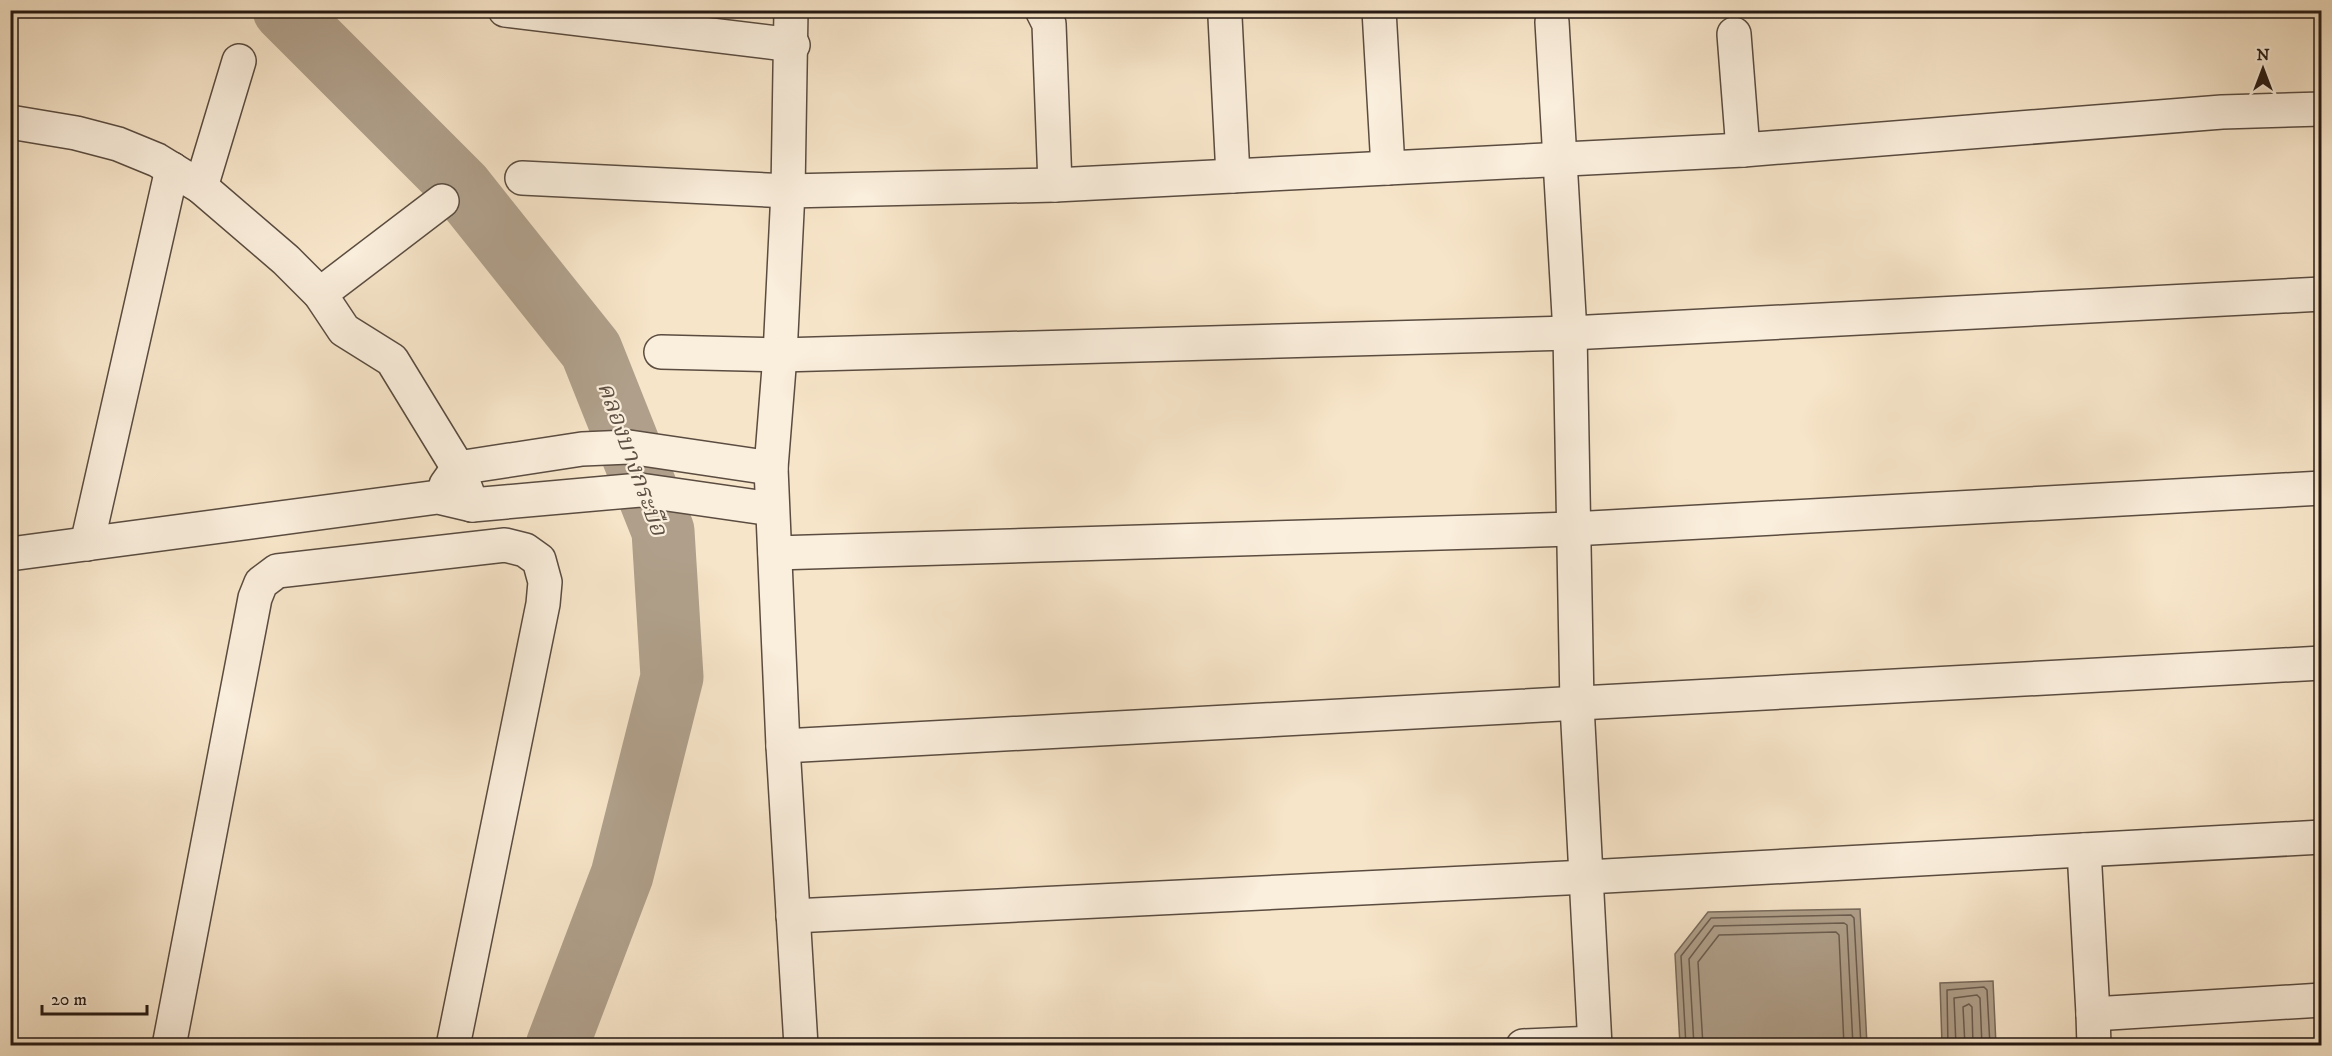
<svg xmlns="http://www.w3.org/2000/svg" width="2332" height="1056" font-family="'IM FELL DW Pica','Noto Serif Thai',serif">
<rect width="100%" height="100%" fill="#f7e5c9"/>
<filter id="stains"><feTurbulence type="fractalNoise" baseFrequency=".00333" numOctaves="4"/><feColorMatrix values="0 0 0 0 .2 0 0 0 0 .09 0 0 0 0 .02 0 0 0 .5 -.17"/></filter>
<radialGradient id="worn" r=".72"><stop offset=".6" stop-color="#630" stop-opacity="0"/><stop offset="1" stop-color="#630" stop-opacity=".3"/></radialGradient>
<g fill="#b0a08b" stroke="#786a5b" stroke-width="1.5">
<path d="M 1860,909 L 1867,1045 L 1680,1045 L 1675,954 L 1708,912 Z"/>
<path d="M 1993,981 L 1996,1045 L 1942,1045 L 1940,983 Z"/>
</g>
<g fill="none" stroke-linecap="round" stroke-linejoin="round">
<g stroke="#6a5c4f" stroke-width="1.5">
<path d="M 1686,1046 L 1681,956 L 1711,918 L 1851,915 L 1854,918 L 1861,1046"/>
<path d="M 1694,1046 L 1689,959 L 1714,926 L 1844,923 L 1847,925 L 1853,1046"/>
<path d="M 1703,1046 L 1698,962 L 1719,935 L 1836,932 L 1839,935 L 1844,1046"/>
<path d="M 1948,1046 L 1947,990 L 1984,987 L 1987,990 L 1990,1046"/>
<path d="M 1956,1046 L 1954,998 L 1977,995 L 1980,998 L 1982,1046"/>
<path d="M 1965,1046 L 1963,1007 L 1969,1004 L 1972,1007 L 1973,1046"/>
</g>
<path stroke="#b0a08b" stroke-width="63" d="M 284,10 L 461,187 L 591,350 L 663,531 L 672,677 L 622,875 L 557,1046"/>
<defs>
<g id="minor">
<path d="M 505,10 L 793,45"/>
<path d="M 791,10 L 788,191 L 780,355 L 771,468 L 783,746 L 801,1046"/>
<path d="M 1042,10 L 1049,24 L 1055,185"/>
<path d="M 1379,10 L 1388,168"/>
<path d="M 1225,17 L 1233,176"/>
<path d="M 1552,22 L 1570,333 L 1577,705 L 1595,1046"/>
<path d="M 1734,34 L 1743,150"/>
<path d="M 10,122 L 76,133 L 118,144 L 157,160 L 201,187 L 286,260 L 320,294 L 344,330 L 392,360 L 458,468 L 472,505"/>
<path d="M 522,178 L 788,191 L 1055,185 L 1743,150 L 2222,112 L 2322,109"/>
<path d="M 201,187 L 239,61"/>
<path d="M 320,294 L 442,201"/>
<path d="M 661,352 L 780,355 L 1570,333 L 2322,294"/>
<path d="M 446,485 L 458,468 L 582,449 L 629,447 L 771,468"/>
<path d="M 87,544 L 172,169"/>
<path d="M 775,553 L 1572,529 L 2322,488"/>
<path d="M 10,554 L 438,497 L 472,505 L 640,490 L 772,509"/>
<path d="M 783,746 L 2322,663"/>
<path d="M 2084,850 L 2093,1014 L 2322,1000"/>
<path d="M 793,916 L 1587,877 L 2322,837"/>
<path d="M 2093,1014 L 2094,1046"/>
<path d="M 169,1046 L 255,598 L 261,583 L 277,571 L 505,545 L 525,550 L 539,560 L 545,582 L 543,604 L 453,1046"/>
<path d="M 1523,1046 L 1595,1043"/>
</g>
</defs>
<use href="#minor" stroke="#5a4c40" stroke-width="36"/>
<use href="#minor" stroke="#faeedc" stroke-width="33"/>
</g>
<g text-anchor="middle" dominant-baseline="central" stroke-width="4.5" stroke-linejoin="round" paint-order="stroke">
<g font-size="24" font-style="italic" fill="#5d4f43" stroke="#faeedc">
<text transform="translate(632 459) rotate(70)">คลองบางกระบือ</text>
</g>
</g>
<rect width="2332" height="1056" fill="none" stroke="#f7e5c9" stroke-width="36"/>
<rect x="12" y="12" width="2308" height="1032" fill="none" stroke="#251913" stroke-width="3"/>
<rect x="18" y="18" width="2296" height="1020" fill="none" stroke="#251913" stroke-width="1.5"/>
<g transform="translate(2263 69)" stroke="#faeedc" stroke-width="4.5" paint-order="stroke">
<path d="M0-4.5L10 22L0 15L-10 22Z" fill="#251913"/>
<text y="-9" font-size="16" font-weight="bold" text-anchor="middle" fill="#251913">N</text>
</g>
<path d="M42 1005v9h105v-9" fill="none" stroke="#251913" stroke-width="3"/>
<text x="51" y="1005" font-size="18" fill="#251913" stroke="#faeedc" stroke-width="4.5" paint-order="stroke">20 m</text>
<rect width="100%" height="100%" filter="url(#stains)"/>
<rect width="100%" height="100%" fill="url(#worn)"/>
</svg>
